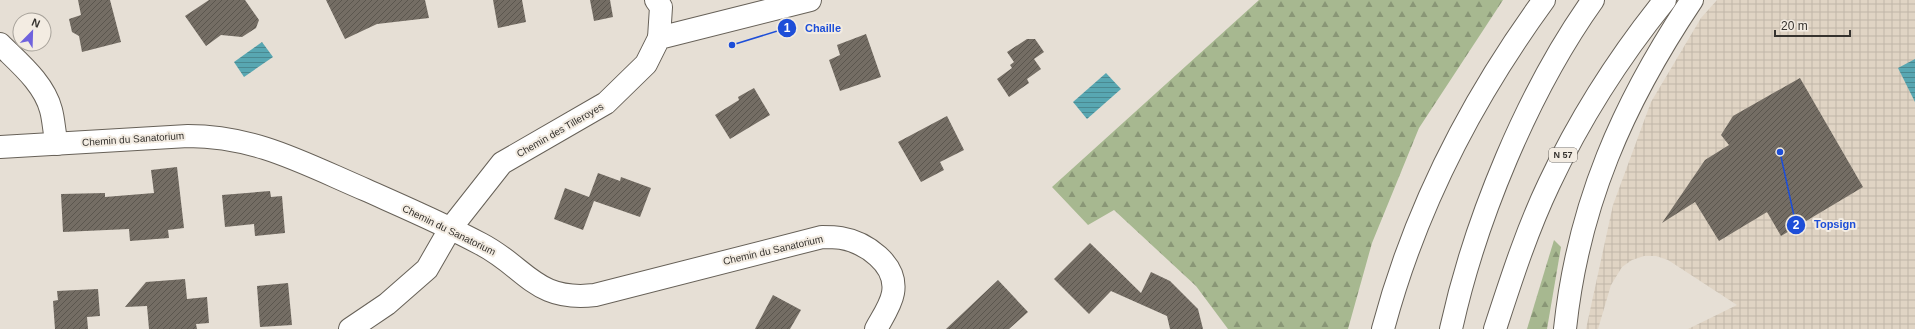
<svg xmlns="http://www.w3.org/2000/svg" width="1915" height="329" font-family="Arial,sans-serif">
<defs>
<pattern id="industrial-grid" width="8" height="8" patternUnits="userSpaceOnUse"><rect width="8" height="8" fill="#e0d4c4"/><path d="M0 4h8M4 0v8" fill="none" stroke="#c1b6a9"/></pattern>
<pattern id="forest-firs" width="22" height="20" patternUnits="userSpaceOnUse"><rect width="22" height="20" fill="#a7b890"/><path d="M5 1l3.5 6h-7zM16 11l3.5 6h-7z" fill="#899676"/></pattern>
<pattern id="water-rules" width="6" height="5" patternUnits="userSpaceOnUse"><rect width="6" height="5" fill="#58a7b2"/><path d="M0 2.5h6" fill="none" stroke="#4a8991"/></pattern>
<pattern id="building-hatch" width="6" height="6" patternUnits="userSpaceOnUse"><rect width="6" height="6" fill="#746d64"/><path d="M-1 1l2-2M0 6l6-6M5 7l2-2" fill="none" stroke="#5b564e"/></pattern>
</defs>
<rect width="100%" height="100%" fill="#e6dfd5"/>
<path fill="url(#industrial-grid)" d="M 1717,0 L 1915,0 L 1915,329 L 1688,329 L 1737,305 L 1668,260 L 1656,256 L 1644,256 L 1632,260 L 1622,267 L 1611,285 L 1598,329 L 1586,329 L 1613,205 L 1651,102 L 1701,18 Z"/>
<g fill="url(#forest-firs)">
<path d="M 1259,0 L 1503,0 L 1419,128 L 1372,243 L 1348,329 L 1228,329 L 1196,286 L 1114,210 L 1088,225 L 1052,187 Z"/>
<path d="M 1554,240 L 1561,247 L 1547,329 L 1527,329 Z"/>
</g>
<g fill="url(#water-rules)">
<path d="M 262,42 L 273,57 L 244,77 L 234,62 Z"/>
<path d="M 1915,59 L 1915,102 L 1898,68 Z"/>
<path d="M 1106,73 L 1121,89 L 1087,119 L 1073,102 Z"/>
</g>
<g fill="url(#building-hatch)">
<path d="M 78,0 L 110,0 L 121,42 L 82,52 L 79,36 L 72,32 L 69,19 L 81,15 Z"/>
<path d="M 209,0 L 245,0 L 259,20 L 256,28 L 242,37 L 221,35 L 206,46 L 185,16 Z"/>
<path d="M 326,0 L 425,0 L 429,18 L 377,24 L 345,39 Z"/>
<path d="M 493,0 L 522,0 L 526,22 L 498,28 Z"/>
<path d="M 590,0 L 610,0 L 613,17 L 594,21 Z"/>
<path d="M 866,34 L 881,77 L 840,91 L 829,60 L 840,55 L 837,45 Z"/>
<path d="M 1027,39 L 1035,39 L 1044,52 L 1034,59 L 1041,69 L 1027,79 L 1029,83 L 1009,97 L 997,79 L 1012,68 L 1010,65 L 1014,62 L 1007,52 Z"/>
<path d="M 1800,78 L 1863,187 L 1781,236 L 1767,212 L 1719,241 L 1695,202 L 1662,223 L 1705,160 L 1729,145 L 1721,135 L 1733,116 Z"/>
<path d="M 754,88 L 770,115 L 730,139 L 715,115 L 739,100 L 738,97 Z"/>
<path d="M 947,116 L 964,150 L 940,162 L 944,170 L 921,182 L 898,142 Z"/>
<path d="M 177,167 L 184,228 L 168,230 L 169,238 L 130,241 L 129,229 L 63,232 L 61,194 L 105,193 L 105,197 L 154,193 L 151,170 Z"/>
<path d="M 598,173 L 620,181 L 621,177 L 651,188 L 640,217 L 594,201 L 583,230 L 554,219 L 565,188 L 589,197 Z"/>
<path d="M 270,191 L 271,197 L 282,196 L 285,233 L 255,236 L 254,224 L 225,227 L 222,195 Z"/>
<path d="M 1090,243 L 1141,293 L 1151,272 L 1170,281 L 1198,309 L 1203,329 L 1170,329 L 1167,316 L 1111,291 L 1089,314 L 1054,279 Z"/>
<path d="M 185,279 L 187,299 L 207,297 L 209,323 L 196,324 L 197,329 L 149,329 L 147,306 L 125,307 L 146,282 Z"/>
<path d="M 998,280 L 1028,312 L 1009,329 L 946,329 Z"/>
<path d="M 288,283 L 292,325 L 260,327 L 257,286 Z"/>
<path d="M 98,289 L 100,316 L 87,317 L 88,329 L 55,329 L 53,301 L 58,300 L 57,291 Z"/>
<path d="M 773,295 L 801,310 L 790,329 L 755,329 Z"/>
</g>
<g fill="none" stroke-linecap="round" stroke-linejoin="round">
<defs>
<g id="street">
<path d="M 656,0 L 661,7 L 659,38"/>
<path d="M 0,44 C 19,63 44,83 51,110 C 54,121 54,133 57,144"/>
<path d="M 0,147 L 188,136 C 256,136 305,164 366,190 C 404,207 444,224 481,244 C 527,268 535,302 595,295 L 822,237 C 828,237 835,237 841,238 C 865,242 898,264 893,293 C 891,305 882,318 876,329"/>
<path d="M 350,329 L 387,304 L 427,269 L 450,229 L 502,163 L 606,103 L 646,64 L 659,38 L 810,0"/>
</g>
<g id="highway">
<path d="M 1383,329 C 1415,209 1471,100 1544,0"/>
<path d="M 1451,329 C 1475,220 1528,91 1593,0"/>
<path d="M 1495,329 C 1511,280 1527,230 1549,184 C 1580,118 1619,57 1665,0"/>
<path d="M 1565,329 C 1578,205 1623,103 1692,0"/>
</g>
</defs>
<use href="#street" stroke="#676158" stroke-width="24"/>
<use href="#highway" stroke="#676158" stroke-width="24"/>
<use href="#street" stroke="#fff" stroke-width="22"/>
<use href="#highway" stroke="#fff" stroke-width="22"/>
</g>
<g text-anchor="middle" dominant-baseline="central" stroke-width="4" stroke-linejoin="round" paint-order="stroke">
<rect fill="#f3ece2" stroke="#6f6a65" stroke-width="1" x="1549" y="148" width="28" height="14" rx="3"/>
<g font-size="9" font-weight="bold" fill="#36332f">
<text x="1563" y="155">N 57</text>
</g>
<g font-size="10" fill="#36332f" stroke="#f3ece2">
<text transform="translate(560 130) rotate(-30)">Chemin des Tilleroyes</text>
<text transform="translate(133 139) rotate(-4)">Chemin du Sanatorium</text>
<text transform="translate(449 230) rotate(26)">Chemin du Sanatorium</text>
<text transform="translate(773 250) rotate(-13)">Chemin du Sanatorium</text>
</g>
</g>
<path fill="none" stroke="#1d4ed8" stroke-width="1.5" d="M732 45L787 28M1780 152L1796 225"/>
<g fill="#1d4ed8" stroke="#f3ece2" stroke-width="1.5">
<circle cx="732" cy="45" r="4"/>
<circle cx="1780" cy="152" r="4"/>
<circle cx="787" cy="28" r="10"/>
<circle cx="1796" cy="225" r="10"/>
</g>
<g font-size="12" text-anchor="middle" font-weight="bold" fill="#fff">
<text x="787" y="32">1</text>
<text x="1796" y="229">2</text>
</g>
<g font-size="11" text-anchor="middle" font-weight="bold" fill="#1d4ed8" stroke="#f3ece2" stroke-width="4" stroke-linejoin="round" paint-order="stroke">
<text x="823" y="32">Chaille</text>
<text x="1835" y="228">Topsign</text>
</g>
<g transform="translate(32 32) rotate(23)"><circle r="19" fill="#f3ece2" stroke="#a7a29a"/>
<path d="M0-3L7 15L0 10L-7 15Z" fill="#6f62dd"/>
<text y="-6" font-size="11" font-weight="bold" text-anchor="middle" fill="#36332f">N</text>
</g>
<path d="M1775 30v6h75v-6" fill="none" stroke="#36332f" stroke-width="2"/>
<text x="1781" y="30" font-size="12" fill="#36332f" stroke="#f3ece2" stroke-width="3" paint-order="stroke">20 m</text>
</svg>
